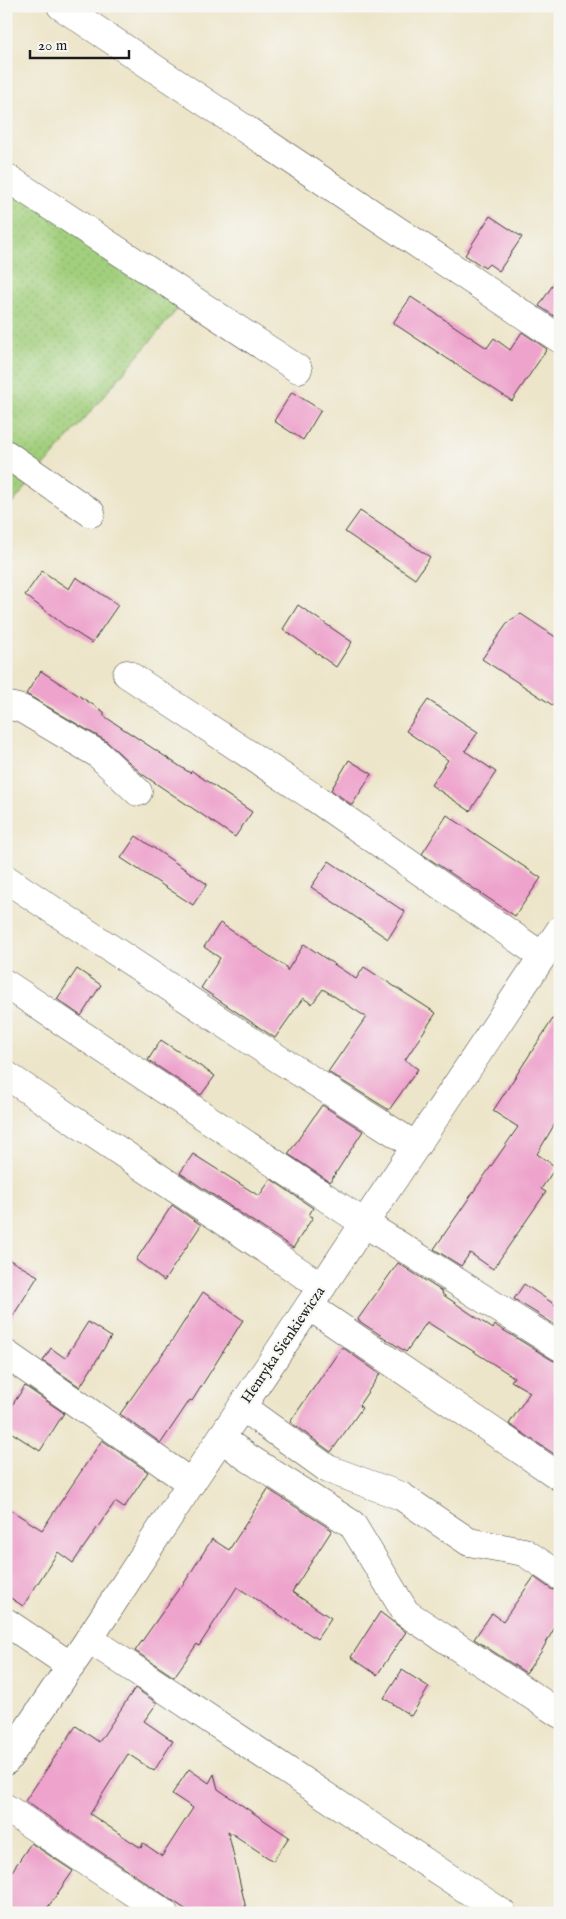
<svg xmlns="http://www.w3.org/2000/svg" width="566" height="1919" font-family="'IM FELL English',serif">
<defs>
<pattern id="grass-dots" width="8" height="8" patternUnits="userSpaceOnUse" patternTransform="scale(1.25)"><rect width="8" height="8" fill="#a2cf7d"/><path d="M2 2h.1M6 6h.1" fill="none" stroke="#8bb16b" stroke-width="1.8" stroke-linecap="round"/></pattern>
</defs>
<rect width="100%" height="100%" fill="#f6f6f2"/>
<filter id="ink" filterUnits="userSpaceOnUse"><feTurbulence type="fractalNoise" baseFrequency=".02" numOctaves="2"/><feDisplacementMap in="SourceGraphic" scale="10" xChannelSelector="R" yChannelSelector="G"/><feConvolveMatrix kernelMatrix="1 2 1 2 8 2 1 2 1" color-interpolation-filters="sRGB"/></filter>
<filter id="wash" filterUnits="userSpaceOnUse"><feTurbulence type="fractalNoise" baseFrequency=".0096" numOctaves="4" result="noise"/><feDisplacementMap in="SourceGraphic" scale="20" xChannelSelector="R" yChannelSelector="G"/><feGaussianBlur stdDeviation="1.12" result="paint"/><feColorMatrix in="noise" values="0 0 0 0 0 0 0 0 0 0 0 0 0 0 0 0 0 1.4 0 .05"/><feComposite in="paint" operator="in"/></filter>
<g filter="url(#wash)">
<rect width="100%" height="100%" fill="#ede5c9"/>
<path fill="url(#grass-dots)" stroke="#5f764c" d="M 6,172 L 187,298 L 6,511 Z"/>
<g id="blocks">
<g fill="#eea3cc">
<path d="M 490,216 L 522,237 L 499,271 L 489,264 L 485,268 L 465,255 Z"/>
<path d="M 560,274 L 560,320 L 539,306 Z"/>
<path d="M 411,297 L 487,348 L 494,338 L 510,350 L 522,332 L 547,349 L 512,401 L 393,323 Z"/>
<path d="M 292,392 L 321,410 L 303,440 L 274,421 Z"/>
<path d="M 360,511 L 430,557 L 415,579 L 345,532 Z"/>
<path d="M 42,571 L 69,589 L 76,577 L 118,605 L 92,643 L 64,625 L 25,595 Z"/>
<path d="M 298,605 L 352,642 L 336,667 L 283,629 Z"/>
<path d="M 521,614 L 560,640 L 560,710 L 482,659 L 509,621 Z"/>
<path d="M 41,671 L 104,712 L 104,716 L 190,773 L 192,771 L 252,812 L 235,837 L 142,774 L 106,741 L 26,694 Z"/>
<path d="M 428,700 L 478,732 L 465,751 L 496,772 L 470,811 L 431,785 L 448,760 L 406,731 Z"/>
<path d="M 349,760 L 372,774 L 352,805 L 331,790 Z"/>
<path d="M 447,815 L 541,878 L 515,916 L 422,854 Z"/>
<path d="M 136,836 L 207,884 L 193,905 L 121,858 Z"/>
<path d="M 329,861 L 405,912 L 388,939 L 311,887 Z"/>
<path d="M 220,923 L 286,967 L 287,971 L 304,944 L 356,979 L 364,967 L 436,1013 L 405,1060 L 418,1069 L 389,1110 L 328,1072 L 366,1017 L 323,989 L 312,1004 L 303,998 L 275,1038 L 201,988 L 220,958 L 204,947 Z"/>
<path d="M 77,969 L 101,985 L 81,1016 L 57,999 Z"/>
<path d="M 560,1008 L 560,1115 L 537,1154 L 556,1167 L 541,1189 L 546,1192 L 493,1269 L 470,1253 L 461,1266 L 434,1249 L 518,1127 L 493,1111 Z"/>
<path d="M 161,1040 L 215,1076 L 201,1095 L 148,1060 Z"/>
<path d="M 322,1105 L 363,1131 L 330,1182 L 288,1154 Z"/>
<path d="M 193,1154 L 259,1196 L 271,1179 L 313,1208 L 309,1215 L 313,1217 L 293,1248 L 180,1173 Z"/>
<path d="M 172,1205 L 201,1225 L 164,1281 L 136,1260 Z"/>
<path d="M 6,1258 L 38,1276 L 6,1327 Z"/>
<path d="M 398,1263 L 443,1292 L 442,1294 L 493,1329 L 495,1325 L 552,1360 L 560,1363 L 560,1458 L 509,1424 L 530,1392 L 511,1381 L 514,1377 L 427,1322 L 406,1352 L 359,1321 L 358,1319 Z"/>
<path d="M 524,1284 L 560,1308 L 560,1328 L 514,1299 Z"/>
<path d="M 203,1292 L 243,1320 L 192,1401 L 190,1400 L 161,1443 L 120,1414 L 173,1339 Z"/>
<path d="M 88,1322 L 111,1337 L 80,1387 L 43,1361 L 51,1348 L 65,1358 Z"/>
<path d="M 342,1347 L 380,1374 L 359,1405 L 362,1408 L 331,1452 L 290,1422 Z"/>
<path d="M 25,1386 L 64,1413 L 40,1451 L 6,1429 L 6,1414 Z"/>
<path d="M 102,1440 L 148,1472 L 124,1508 L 115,1502 L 73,1563 L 58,1552 L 23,1606 L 6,1595 L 6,1507 L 42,1530 Z"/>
<path d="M 268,1489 L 332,1530 L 292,1592 L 331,1618 L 317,1639 L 237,1587 L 199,1646 L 197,1644 L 174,1677 L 135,1651 L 180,1587 L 181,1588 L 212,1539 L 229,1550 Z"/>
<path d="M 534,1577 L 551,1589 L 560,1592 L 560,1618 L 541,1652 L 526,1673 L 474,1639 L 492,1613 L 503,1621 Z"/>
<path d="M 380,1612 L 406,1632 L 377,1675 L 351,1657 Z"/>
<path d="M 402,1670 L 429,1687 L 411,1716 L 384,1698 Z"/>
<path d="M 135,1688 L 157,1703 L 144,1721 L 173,1741 L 154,1771 L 128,1754 L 90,1814 L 141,1848 L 143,1843 L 162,1856 L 193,1808 L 172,1794 L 189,1769 L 209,1783 L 214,1774 L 218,1789 L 289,1837 L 273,1861 L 228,1831 L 247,1913 L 191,1913 L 25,1801 L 76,1726 L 99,1742 Z"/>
<path d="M 31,1843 L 73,1871 L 44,1913 L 6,1913 L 6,1880 Z"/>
</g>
</g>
</g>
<g filter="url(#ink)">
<use href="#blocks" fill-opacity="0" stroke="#3b3a36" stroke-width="1"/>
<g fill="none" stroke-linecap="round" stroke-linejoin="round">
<defs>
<g id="minor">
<path d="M 61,6 L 560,339"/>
<path d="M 6,177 L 298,369"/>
<path d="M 6,454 L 91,513"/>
<path d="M 127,674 L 312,796 L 542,956"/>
<path d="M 6,705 L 22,709 L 98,754 L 138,792"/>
<path d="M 6,879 L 263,1049 L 416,1146"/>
<path d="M 6,984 L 364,1223 L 560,1347"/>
<path d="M 6,1075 L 322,1287"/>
<path d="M 309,1306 L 560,1477"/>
<path d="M 6,1354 L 191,1483"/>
<path d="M 242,1407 L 328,1469 L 401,1496 L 469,1542 L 524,1552 L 560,1576"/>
<path d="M 221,1438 L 247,1457 L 352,1524 L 406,1613 L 560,1714"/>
<path d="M 6,1622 L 71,1666"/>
<path d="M 89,1639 L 502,1913"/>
<path d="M 6,1761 L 89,1639 L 191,1483 L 560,930"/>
<path d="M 6,1808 L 164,1913"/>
</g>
</defs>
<use href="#minor" stroke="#3b3a36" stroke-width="29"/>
<use href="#minor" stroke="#fff" stroke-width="28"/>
</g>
</g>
<g text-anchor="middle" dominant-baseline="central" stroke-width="4" stroke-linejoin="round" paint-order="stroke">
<g font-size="15" fill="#1c1c1c" stroke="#f6f6f2">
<text transform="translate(283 1345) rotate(-56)">Henryka Sienkiewicza</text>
</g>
</g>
<rect width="566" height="1919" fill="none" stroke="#f6f6f2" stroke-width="25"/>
<path d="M30 50v8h99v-8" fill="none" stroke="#1c1c1c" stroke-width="2.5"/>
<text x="38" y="50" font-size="15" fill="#1c1c1c" stroke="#f6f6f2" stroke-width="4" paint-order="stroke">20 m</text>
</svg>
